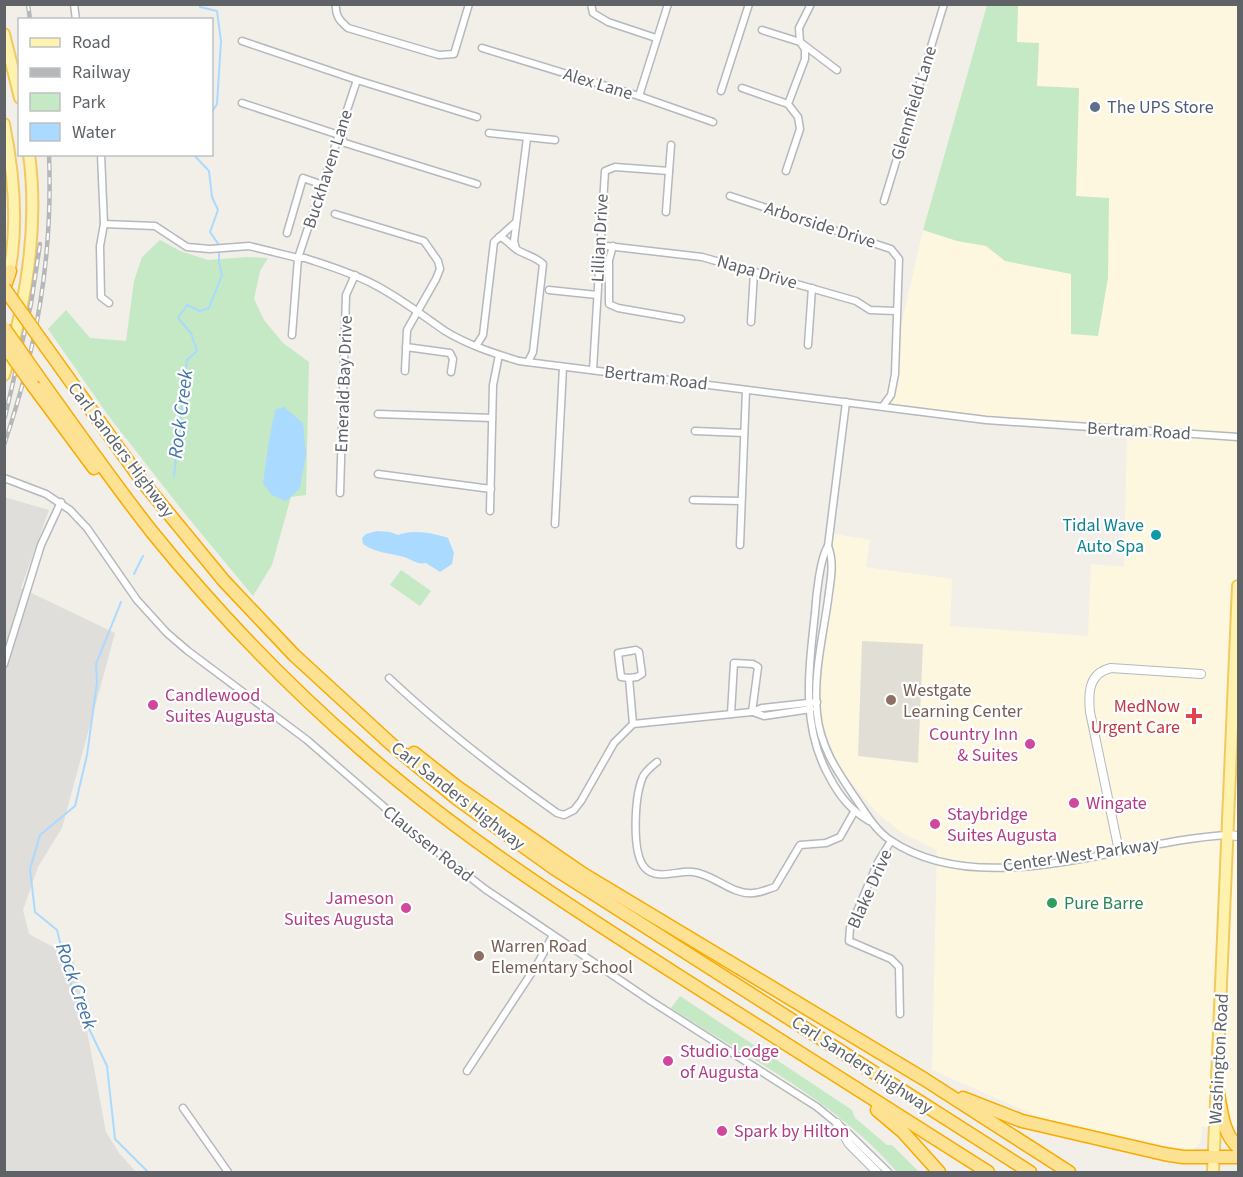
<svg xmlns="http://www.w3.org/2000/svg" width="1243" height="1177" font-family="'Source Sans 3',sans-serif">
<rect width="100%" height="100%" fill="#f1efe8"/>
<path fill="#fef7e0" d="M 987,5 L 1238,5 L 1238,1126 L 1202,1127 L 1201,1141 L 1193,1151 L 1046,1120 L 932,1070 L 937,850 L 902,833 L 876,812 L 837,765 L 820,715 L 820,683 L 834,534 L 870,540 L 866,567 L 952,579 L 950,626 L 1088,636 L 1091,564 L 1124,567 L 1127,433 L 883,406 L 923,230 Z"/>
<path fill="#e0deda" d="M 4,497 L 49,510 L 21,588 L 115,633 L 62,828 L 38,867 L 23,910 L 29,934 L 55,948 L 74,961 L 106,1132 L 119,1153 L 136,1172 L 5,1172 Z"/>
<path fill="#e1ded6" d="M 862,641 L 923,644 L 918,763 L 858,756 Z"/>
<g fill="#c5e8c5">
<path d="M 987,5 L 1018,5 L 1017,42 L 1039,43 L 1037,86 L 1079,88 L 1076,196 L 1109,198 L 1108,278 L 1098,336 L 1071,334 L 1071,274 L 1005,261 L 986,246 L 957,241 L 923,230 Z"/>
<path d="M 160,240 L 180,251 L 208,260 L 247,257 L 268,258 L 260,271 L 254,299 L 264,320 L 283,343 L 309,362 L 306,495 L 291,497 L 272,565 L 253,596 L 186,515 L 110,418 L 48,329 L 66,310 L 90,338 L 126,341 L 134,281 L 142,257 Z"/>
<path d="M 401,570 L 431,591 L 420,606 L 390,585 Z"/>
<path d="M 680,996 L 852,1110 L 855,1118 L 887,1145 L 892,1145 L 919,1172 L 897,1172 C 837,1102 748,1058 671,1008 Z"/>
</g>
<g fill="#aadaff">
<path d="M 284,407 L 303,423 L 306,454 L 300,488 L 286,501 L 272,495 L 263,483 C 267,458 269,433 276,409 Z"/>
<path d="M 377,531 L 390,532 L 398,535 C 412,529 434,533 448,538 L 454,553 L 452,564 L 440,572 L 426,563 C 417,565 411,559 404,557 C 391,553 375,553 363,544 L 362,538 L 366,534 Z"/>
</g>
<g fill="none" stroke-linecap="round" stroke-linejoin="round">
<g stroke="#aadaff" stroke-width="2">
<path d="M 199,4 L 200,7 L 217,11 L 221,41 L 217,104 L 212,112"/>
<path d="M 174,476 L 187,360 L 197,351 L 191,333 L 178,318 L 187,305 L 200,311 L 209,308 L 222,275 L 219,262 L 219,245 L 210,232 L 218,210 L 212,197 L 209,171 L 193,154"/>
<path d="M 134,574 L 143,556"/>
<path d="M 121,602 L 96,664 L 97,682 L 87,755 L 75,806 L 40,835 L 30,869 L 35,912 L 57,930 L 67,971 L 78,1006 L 107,1066 L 115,1139 L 148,1172"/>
</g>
<defs>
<g id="minor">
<path d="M 74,4 L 76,20"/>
<path d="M 336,4 C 335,16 340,21 348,28 L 439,55 L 454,54 L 469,4"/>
<path d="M 591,4 L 593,13 L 608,22 L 656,38"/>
<path d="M 762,30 L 800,42 L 837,70"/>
<path d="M 242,41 L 357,80 L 477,117"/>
<path d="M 482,48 L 639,96 L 713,122"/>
<path d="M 742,88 L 788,104"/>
<path d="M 721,91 L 749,4"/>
<path d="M 639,96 L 668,4"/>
<path d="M 242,103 L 339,135 L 345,143 L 477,184"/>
<path d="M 489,133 L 555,140"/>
<path d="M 101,154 L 104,224 L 100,246 L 101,297 L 109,303"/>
<path d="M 786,171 L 800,129 L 798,117 L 788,104 L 805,59 L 805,49 L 800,42 L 799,28 L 811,4"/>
<path d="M 730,196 L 891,249 L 899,259 L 895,374 L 891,395 L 883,406"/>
<path d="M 884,201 L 944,4"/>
<path d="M 666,212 L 671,145"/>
<path d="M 335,214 L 424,241 L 438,261 L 440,269 L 436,279 L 407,330 L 405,371"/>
<path d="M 104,224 L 155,226 L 187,247 L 210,249 L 249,246 L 298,258 L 305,258 C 329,266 353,273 375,285 C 400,298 422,315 445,331 C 468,345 493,353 519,361 L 986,420 L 1238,437"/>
<path d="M 287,233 L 303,178 L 323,185"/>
<path d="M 499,237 C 506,238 510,245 516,249 C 524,255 535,256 543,264 L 533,352 L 528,362"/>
<path d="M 607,246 L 702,257 L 856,301 L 870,310 L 896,311"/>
<path d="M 613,246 L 609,260 L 609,304 L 618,308 L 681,319"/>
<path d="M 516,249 L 514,241 L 527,138"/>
<path d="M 549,290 L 597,295"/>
<path d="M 751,322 L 754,272"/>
<path d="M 292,335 L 298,258 L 357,80"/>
<path d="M 808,345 L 812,288"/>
<path d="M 476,346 L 483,335 L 494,242 L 516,222"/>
<path d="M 406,347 L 450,353 L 453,359 L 451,372"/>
<path d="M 593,370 L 605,171 L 615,167 L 669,171"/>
<path d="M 846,402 L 828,546 C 835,564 830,582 828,600 C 823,636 813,676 817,713 C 820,747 837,771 856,799 C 866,813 875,830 890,840 C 983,903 1126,840 1228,835"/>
<path d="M 378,414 L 492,418"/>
<path d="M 695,431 L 744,433"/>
<path d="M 378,474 L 491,489"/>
<path d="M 4,478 L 46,494 L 70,510 L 87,528 L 137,600 L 167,633 L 188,651 L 307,740 L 421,839 L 485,889 L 651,1001 L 817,1107 L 845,1130 L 888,1172"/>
<path d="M 340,493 L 346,295 L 355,275"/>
<path d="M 693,500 L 741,501"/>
<path d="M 490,511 L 493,385 L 499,355"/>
<path d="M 555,524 L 563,367"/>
<path d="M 740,545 L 746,390"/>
<path d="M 828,546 C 820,558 816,597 815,613 C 809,669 800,726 830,778 C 840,797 851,810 869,821"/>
<path d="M 4,664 L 41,545 L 61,502"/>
<path d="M 389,678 C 442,728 498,771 557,813 L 564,815 L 574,810 L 581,801 L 614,743 L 633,724 L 752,712 L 762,708 L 817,702"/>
<path d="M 629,678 L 637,677 L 642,674 L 639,652 L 636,650 L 618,653 L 621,677 L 629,678 L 633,724"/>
<path d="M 753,712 L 764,716 L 811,709"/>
<path d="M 731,714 L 734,663 L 753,664 L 758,667 L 752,712"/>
<path d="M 657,762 C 652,766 644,772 642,779 C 635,797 631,853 645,868 C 657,881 678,870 693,872 C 714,874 731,895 753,893 C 760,893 768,889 775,887 L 800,845 L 826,843 L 840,837 L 854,812"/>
<path d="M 891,841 L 878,862 L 850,928 L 849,941 L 891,959 L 899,967 L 900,1014"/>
<path d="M 467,1071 L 538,963 L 552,937"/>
<path d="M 183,1108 L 228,1172"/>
</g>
<g id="tertiary">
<path d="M 1228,835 L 1238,836"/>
<path d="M 1119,851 L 1090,712 C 1088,692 1089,673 1111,668 L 1201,674"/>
<path d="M 837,1123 L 849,1144 L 877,1172"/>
</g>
<g id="primary">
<path d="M 4,34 L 20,98"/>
<path d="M 4,124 C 14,174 19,228 8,278"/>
<path d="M 4,375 C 26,304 39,228 29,154"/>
<path d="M 1213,1172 L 1238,586"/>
</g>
<g id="motorway">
<path d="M 4,289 L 10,271"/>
<path d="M 46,347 L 142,481 L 224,581 L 294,655 L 391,744 L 456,798 L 555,869 L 1030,1172"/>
<path d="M 37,375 C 75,428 112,481 152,532 C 215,610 286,684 362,750 C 460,836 569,906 679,976 C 782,1042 885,1107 988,1172"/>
<path d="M 34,387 L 94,468"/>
<path d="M 414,753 L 457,787 L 583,874 L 924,1079 L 1069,1172"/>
<path d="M 1217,1088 C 1221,1108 1222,1133 1238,1147"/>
<path d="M 963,1098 L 1022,1121 L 1164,1154 L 1183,1157 L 1238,1157"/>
<path d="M 877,1110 L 903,1132 L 939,1172"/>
</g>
</defs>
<use href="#minor" stroke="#b5b8bc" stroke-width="9"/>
<use href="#tertiary" stroke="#b5b8bc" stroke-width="10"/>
<use href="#primary" stroke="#f2c960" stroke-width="14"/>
<use href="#motorway" stroke="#f9ab00" stroke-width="15"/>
<use href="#minor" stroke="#fff" stroke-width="6"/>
<use href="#tertiary" stroke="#fff" stroke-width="8"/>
<use href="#primary" stroke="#fff2af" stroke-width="10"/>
<use href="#motorway" stroke="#fde293" stroke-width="12"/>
<defs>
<g id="rail">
<path d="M 28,4 L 30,20"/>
<path d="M 5,417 L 31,304 L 40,244"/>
<path d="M 4,445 C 37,347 53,258 49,154"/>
</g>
</defs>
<use href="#rail" stroke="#b6b7b8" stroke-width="4.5"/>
<use href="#rail" stroke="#fff" stroke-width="2" stroke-dasharray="7" stroke-linecap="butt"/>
<defs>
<g id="motorway-bridge">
<path d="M 4,288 L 46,347"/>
<path d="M 4,328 L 37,375"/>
<path d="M 4,345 L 34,387"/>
</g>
</defs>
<use href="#motorway-bridge" stroke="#f9ab00" stroke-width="15" stroke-linecap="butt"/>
<use href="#motorway-bridge" stroke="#fde293" stroke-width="12"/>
</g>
<circle fill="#5c6f8a" stroke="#fff" stroke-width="2" cx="1095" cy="107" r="6"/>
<circle fill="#0f9aa8" stroke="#fff" stroke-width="2" cx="1156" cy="535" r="6"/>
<g fill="#8d6e63" stroke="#fff" stroke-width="2">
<circle cx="891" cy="700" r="6"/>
<circle cx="479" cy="956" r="6"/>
</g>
<g fill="#d1479c" stroke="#fff" stroke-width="2">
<circle cx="153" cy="705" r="6"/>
<circle cx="1030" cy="744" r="6"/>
<circle cx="1074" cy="803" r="6"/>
<circle cx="935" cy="824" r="6"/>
<circle cx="406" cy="908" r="6"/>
<circle cx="668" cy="1061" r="6"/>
<circle cx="722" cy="1131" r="6"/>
</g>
<path fill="#e0444e" stroke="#fff" stroke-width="2" d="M1191 707h6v6h6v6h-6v6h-6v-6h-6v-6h6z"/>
<circle fill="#2e9e5b" stroke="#fff" stroke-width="2" cx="1052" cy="903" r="6"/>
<g text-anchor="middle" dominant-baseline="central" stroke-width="4.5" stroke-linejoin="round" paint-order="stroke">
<g font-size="18" fill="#5f6368" stroke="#fff">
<text transform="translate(598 84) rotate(17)">Alex Lane</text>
<text transform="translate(914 103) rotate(-73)">Glennfield Lane</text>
<text transform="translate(328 169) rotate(-72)">Buckhaven Lane</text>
<text transform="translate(820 225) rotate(18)">Arborside Drive</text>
<text transform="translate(600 238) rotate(-87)">Lillian Drive</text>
<text transform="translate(757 272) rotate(16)">Napa Drive</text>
<text transform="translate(656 378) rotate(7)">Bertram Road</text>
<text transform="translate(344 384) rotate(-88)">Emerald Bay Drive</text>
<text transform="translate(1139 431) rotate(3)">Bertram Road</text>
<text transform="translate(121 450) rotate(53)">Carl Sanders Highway</text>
<text transform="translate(458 796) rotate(38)">Carl Sanders Highway</text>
<text transform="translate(428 844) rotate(39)">Claussen Road</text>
<text transform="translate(1081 855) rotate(-8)">Center West Parkway</text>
<text transform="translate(870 889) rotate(-66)">Blake Drive</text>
<text transform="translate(1219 1059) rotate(-87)">Washington Road</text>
<text transform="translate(862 1065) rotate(33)">Carl Sanders Highway</text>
</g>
<g font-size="18" fill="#4e5e75" stroke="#fff" text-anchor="start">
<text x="1107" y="107">The UPS Store</text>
</g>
<g font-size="18" fill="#0d838f" stroke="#fff" text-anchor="end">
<text x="1144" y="525">Tidal Wave<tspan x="1144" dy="21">Auto Spa</tspan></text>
</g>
<g font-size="18" fill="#785e54" stroke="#fff" text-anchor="start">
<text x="903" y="690">Westgate<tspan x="903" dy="21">Learning Center</tspan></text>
<text x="491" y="946">Warren Road<tspan x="491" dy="21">Elementary School</tspan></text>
</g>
<g font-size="18" fill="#b23c85" stroke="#fff" text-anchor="start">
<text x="165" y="695">Candlewood<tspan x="165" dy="21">Suites Augusta</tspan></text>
<text x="1018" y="734" text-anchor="end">Country Inn<tspan x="1018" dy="21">&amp; Suites</tspan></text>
<text x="1086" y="803">Wingate</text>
<text x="947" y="814">Staybridge<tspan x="947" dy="21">Suites Augusta</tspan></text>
<text x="394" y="898" text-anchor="end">Jameson<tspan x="394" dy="21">Suites Augusta</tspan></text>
<text x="680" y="1051">Studio Lodge<tspan x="680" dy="21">of Augusta</tspan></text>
<text x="734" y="1131">Spark by Hilton</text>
</g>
<g font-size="18" fill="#be3a42" stroke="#fff" text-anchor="end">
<text x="1180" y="706">MedNow<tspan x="1180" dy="21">Urgent Care</tspan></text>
</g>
<g font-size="18" fill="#27864d" stroke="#fff" text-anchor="start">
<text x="1064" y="903">Pure Barre</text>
</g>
<g font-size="20" font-style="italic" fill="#4174aa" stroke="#fff">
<text transform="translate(181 414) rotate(-83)">Rock Creek</text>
<text transform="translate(76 986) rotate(71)">Rock Creek</text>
</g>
</g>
<rect width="1243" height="1177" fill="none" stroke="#5f6368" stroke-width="12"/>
<rect x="18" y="18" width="195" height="138" fill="#ffffff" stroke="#bfc1c3" stroke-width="1.5"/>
<rect x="30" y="38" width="30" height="9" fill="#fff2af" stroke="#bfc1c3" stroke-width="1.5"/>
<text x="72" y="48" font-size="18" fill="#5f6368">Road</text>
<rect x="30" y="68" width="30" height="9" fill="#b6b7b8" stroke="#bfc1c3" stroke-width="1.5"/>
<text x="72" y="78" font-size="18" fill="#5f6368">Railway</text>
<rect x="30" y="93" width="30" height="18" fill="#c5e8c5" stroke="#bfc1c3" stroke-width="1.5"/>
<text x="72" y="108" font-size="18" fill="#5f6368">Park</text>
<rect x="30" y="123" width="30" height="18" fill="#aadaff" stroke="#bfc1c3" stroke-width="1.5"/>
<text x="72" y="138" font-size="18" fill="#5f6368">Water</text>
</svg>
